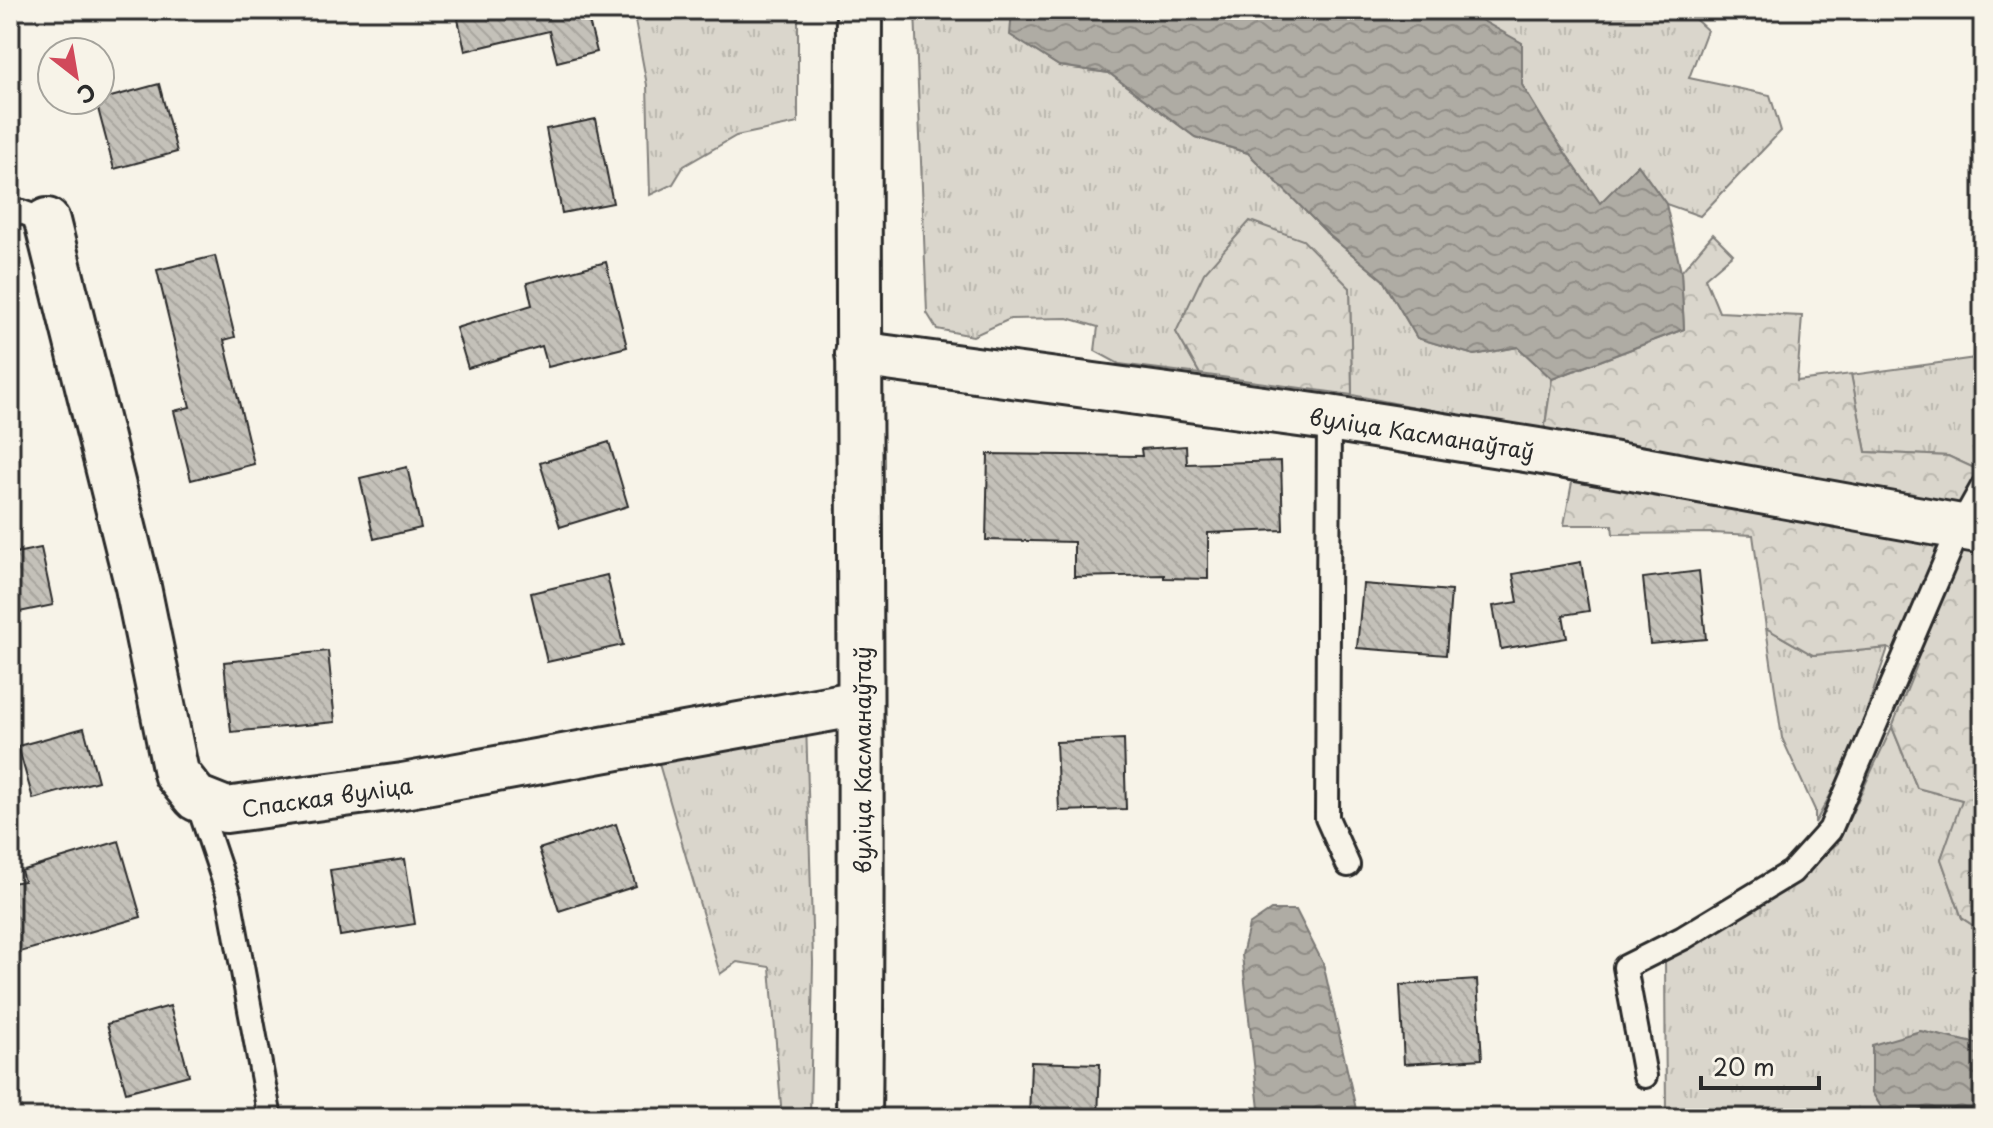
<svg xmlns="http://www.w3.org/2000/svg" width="1993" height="1128" font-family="'Playpen Sans',sans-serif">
<defs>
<pattern id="grass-tufts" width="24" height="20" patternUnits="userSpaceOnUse" patternTransform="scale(2)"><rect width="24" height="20" fill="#dad6cc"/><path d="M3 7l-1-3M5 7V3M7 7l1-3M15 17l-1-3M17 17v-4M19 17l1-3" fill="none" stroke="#bbb8af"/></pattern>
<pattern id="forest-crowns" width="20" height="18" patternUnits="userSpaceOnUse" patternTransform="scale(2)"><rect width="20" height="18" fill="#dad6cc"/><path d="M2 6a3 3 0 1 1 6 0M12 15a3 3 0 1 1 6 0" fill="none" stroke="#bbb8af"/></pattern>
<pattern id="water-waves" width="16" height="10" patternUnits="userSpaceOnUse" patternTransform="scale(2)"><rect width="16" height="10" fill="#afaca4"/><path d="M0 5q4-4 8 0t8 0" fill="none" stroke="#8f8c86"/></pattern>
<pattern id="building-back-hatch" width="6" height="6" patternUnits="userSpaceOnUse" patternTransform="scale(2)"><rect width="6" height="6" fill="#c4c1b9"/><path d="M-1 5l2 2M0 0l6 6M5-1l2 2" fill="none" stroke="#a9a69f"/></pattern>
</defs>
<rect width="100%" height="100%" fill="#f7f3e8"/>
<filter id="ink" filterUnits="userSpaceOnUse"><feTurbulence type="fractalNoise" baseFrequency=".0125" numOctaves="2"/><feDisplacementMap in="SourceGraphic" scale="16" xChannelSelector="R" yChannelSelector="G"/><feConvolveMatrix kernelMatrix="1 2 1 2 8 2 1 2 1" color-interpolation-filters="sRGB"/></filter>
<g filter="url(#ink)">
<g fill="url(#grass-tufts)" stroke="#82807c" stroke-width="2">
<path d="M 633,10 L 798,10 L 798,123 L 736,136 L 684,166 L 673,184 L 650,195 L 647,85 Z"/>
<path d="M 915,10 L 1012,10 L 1011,35 L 1059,66 L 1109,73 L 1195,137 L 1248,153 L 1329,235 L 1383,280 L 1417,338 L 1474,355 L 1518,347 L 1552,379 L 1544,432 L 1352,395 L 1350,288 L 1176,332 L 1200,374 L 1119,364 L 1095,351 L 1098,327 L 1068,318 L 1010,319 L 973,336 L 937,329 L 927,313 Z"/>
<path d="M 1460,10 L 1685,10 L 1707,30 L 1689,78 L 1770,95 L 1781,131 L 1700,216 L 1666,204 L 1638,165 L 1600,204 L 1548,128 L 1522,85 L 1522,43 Z"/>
<path d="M 1983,357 L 1983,466 L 1978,470 L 1948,456 L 1866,452 L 1851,375 Z"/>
<path d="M 1766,628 L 1813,655 L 1888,648 L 1850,759 L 1815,823 L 1815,810 L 1782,738 Z"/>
<path d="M 806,722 L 813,962 L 810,1118 L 782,1118 L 770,967 L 737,962 L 720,974 L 655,750 Z"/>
<path d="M 1892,727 L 1917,788 L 1963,800 L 1941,859 L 1962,918 L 1983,932 L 1983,1045 L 1920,1031 L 1872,1092 L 1888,1118 L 1666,1118 L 1665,958 L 1792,882 L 1838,843 Z"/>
</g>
<g fill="url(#forest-crowns)" stroke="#82807c" stroke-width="2">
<path d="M 1250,221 L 1303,240 L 1350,288 L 1352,395 L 1200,374 L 1176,332 L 1204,273 Z"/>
<path d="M 1713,234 L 1733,254 L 1705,278 L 1719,312 L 1802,316 L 1797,381 L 1851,374 L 1866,452 L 1948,456 L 1983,472 L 1983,932 L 1962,918 L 1941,859 L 1962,800 L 1917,788 L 1892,727 L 1917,665 L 1888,648 L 1813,655 L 1766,628 L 1753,535 L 1713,533 L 1613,534 L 1612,525 L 1564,525 L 1575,466 L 1544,432 L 1552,379 L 1684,329 L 1681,272 Z"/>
</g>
<g fill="url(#water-waves)" stroke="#7a7874" stroke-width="2">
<path d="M 1012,10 L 1177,10 L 1236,22 L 1276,10 L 1460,10 L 1467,12 L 1522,43 L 1522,85 L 1548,128 L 1600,203 L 1638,165 L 1666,204 L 1681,272 L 1684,329 L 1552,379 L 1518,347 L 1474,355 L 1417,338 L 1383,280 L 1329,235 L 1248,153 L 1195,137 L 1109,73 L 1059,66 L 1010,35 Z"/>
<path d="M 1271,910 L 1296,910 L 1323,963 L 1358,1118 L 1260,1118 L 1242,955 L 1249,925 Z"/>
<path d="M 1920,1031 L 1983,1045 L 1983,1118 L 1888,1118 L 1872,1092 L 1872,1045 Z"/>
</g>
<g fill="url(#building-back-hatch)" stroke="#2b2b2b" stroke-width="2">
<path d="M 456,10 L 586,10 L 597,52 L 557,62 L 549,31 L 465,51 Z"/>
<path d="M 159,84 L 177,152 L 114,169 L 96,101 Z"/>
<path d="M 596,119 L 613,203 L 562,213 L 546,129 Z"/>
<path d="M 215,256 L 235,337 L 224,340 L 254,464 L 191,480 L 174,411 L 190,407 L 157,270 Z"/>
<path d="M 606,262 L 627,347 L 548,367 L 542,346 L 468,368 L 456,328 L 532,305 L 527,283 Z"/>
<path d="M 609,442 L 628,506 L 560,527 L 540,463 Z"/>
<path d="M 1186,446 L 1187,464 L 1281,461 L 1283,530 L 1208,533 L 1208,579 L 1164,578 L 1164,575 L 1074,577 L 1074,542 L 986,540 L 988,454 L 1142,456 L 1141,449 Z"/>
<path d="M 407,467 L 421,528 L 374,539 L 360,478 Z"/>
<path d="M 41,548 L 53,605 L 10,614 L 10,554 Z"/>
<path d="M 1581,562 L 1589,611 L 1563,615 L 1567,638 L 1501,649 L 1493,606 L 1518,602 L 1513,574 Z"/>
<path d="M 1699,571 L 1706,639 L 1650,644 L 1643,578 Z"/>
<path d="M 607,575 L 623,645 L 547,662 L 531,593 Z"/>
<path d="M 1363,584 L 1451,591 L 1446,655 L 1357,648 Z"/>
<path d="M 328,651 L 335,722 L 231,732 L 224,662 Z"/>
<path d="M 84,728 L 98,781 L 33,799 L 18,746 Z"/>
<path d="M 1124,739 L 1126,809 L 1059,811 L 1056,742 Z"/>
<path d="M 616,824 L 636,886 L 559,911 L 539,849 Z"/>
<path d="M 119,841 L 141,917 L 10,955 L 10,883 L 24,881 L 21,871 Z"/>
<path d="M 405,859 L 415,924 L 340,936 L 330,870 Z"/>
<path d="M 1477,980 L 1482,1059 L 1404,1064 L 1400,985 Z"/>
<path d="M 170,1006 L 189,1075 L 126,1092 L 107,1024 Z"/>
<path d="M 1031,1062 L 1100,1064 L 1098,1118 L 1029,1118 Z"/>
</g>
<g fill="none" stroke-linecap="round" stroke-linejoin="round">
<defs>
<g id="lane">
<path d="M 10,208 L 47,221"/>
<path d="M 1329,418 L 1327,818 L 1348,865"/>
<path d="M 196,798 L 229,896 L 270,1118"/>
<path d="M 1645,1076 L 1625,967 L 1683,938 L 1792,872 L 1830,830 L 1960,527 L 1983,486"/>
</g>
<g id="street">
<path d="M 47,221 L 138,587 L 176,773 L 196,798 L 226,810 L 403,786 L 860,703"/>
<path d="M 858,354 L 1329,418 L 1538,451 L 1983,531"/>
</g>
<path id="secondary" d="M 859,10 C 857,379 864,749 859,1118"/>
</defs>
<use href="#lane" stroke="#2b2b2b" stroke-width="28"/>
<use href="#street" stroke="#2b2b2b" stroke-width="50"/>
<use href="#secondary" stroke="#2b2b2b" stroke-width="50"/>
<use href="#lane" stroke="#f7f3e8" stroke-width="22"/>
<use href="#street" stroke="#f7f3e8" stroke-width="44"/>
<use href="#secondary" stroke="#f7f3e8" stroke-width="44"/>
</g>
</g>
<g text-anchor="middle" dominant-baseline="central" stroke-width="6" stroke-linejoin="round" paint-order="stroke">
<g font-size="22" fill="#2b2b2b" stroke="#f7f3e8">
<text transform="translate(1422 433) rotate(9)">вуліца Касманаўтаў</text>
<text transform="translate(861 760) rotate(-90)">вуліца Касманаўтаў</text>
<text transform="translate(327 796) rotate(-8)">Спаская вуліца</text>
</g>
</g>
<rect width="1993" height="1128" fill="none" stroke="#f7f3e8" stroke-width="40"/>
<rect x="20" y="20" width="1953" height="1088" fill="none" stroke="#2b2b2b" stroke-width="3" filter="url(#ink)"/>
<g transform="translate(76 76) rotate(149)"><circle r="38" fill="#f7f3e8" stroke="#a5a39c" stroke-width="2"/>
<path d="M0-6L14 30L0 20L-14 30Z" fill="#d1495b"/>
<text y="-12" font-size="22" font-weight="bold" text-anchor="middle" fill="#2b2b2b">С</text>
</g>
<path d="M1701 1076v12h118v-12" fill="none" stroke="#2b2b2b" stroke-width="4"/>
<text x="1713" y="1076" font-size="24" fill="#2b2b2b" stroke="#f7f3e8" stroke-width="6" paint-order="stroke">20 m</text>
</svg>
